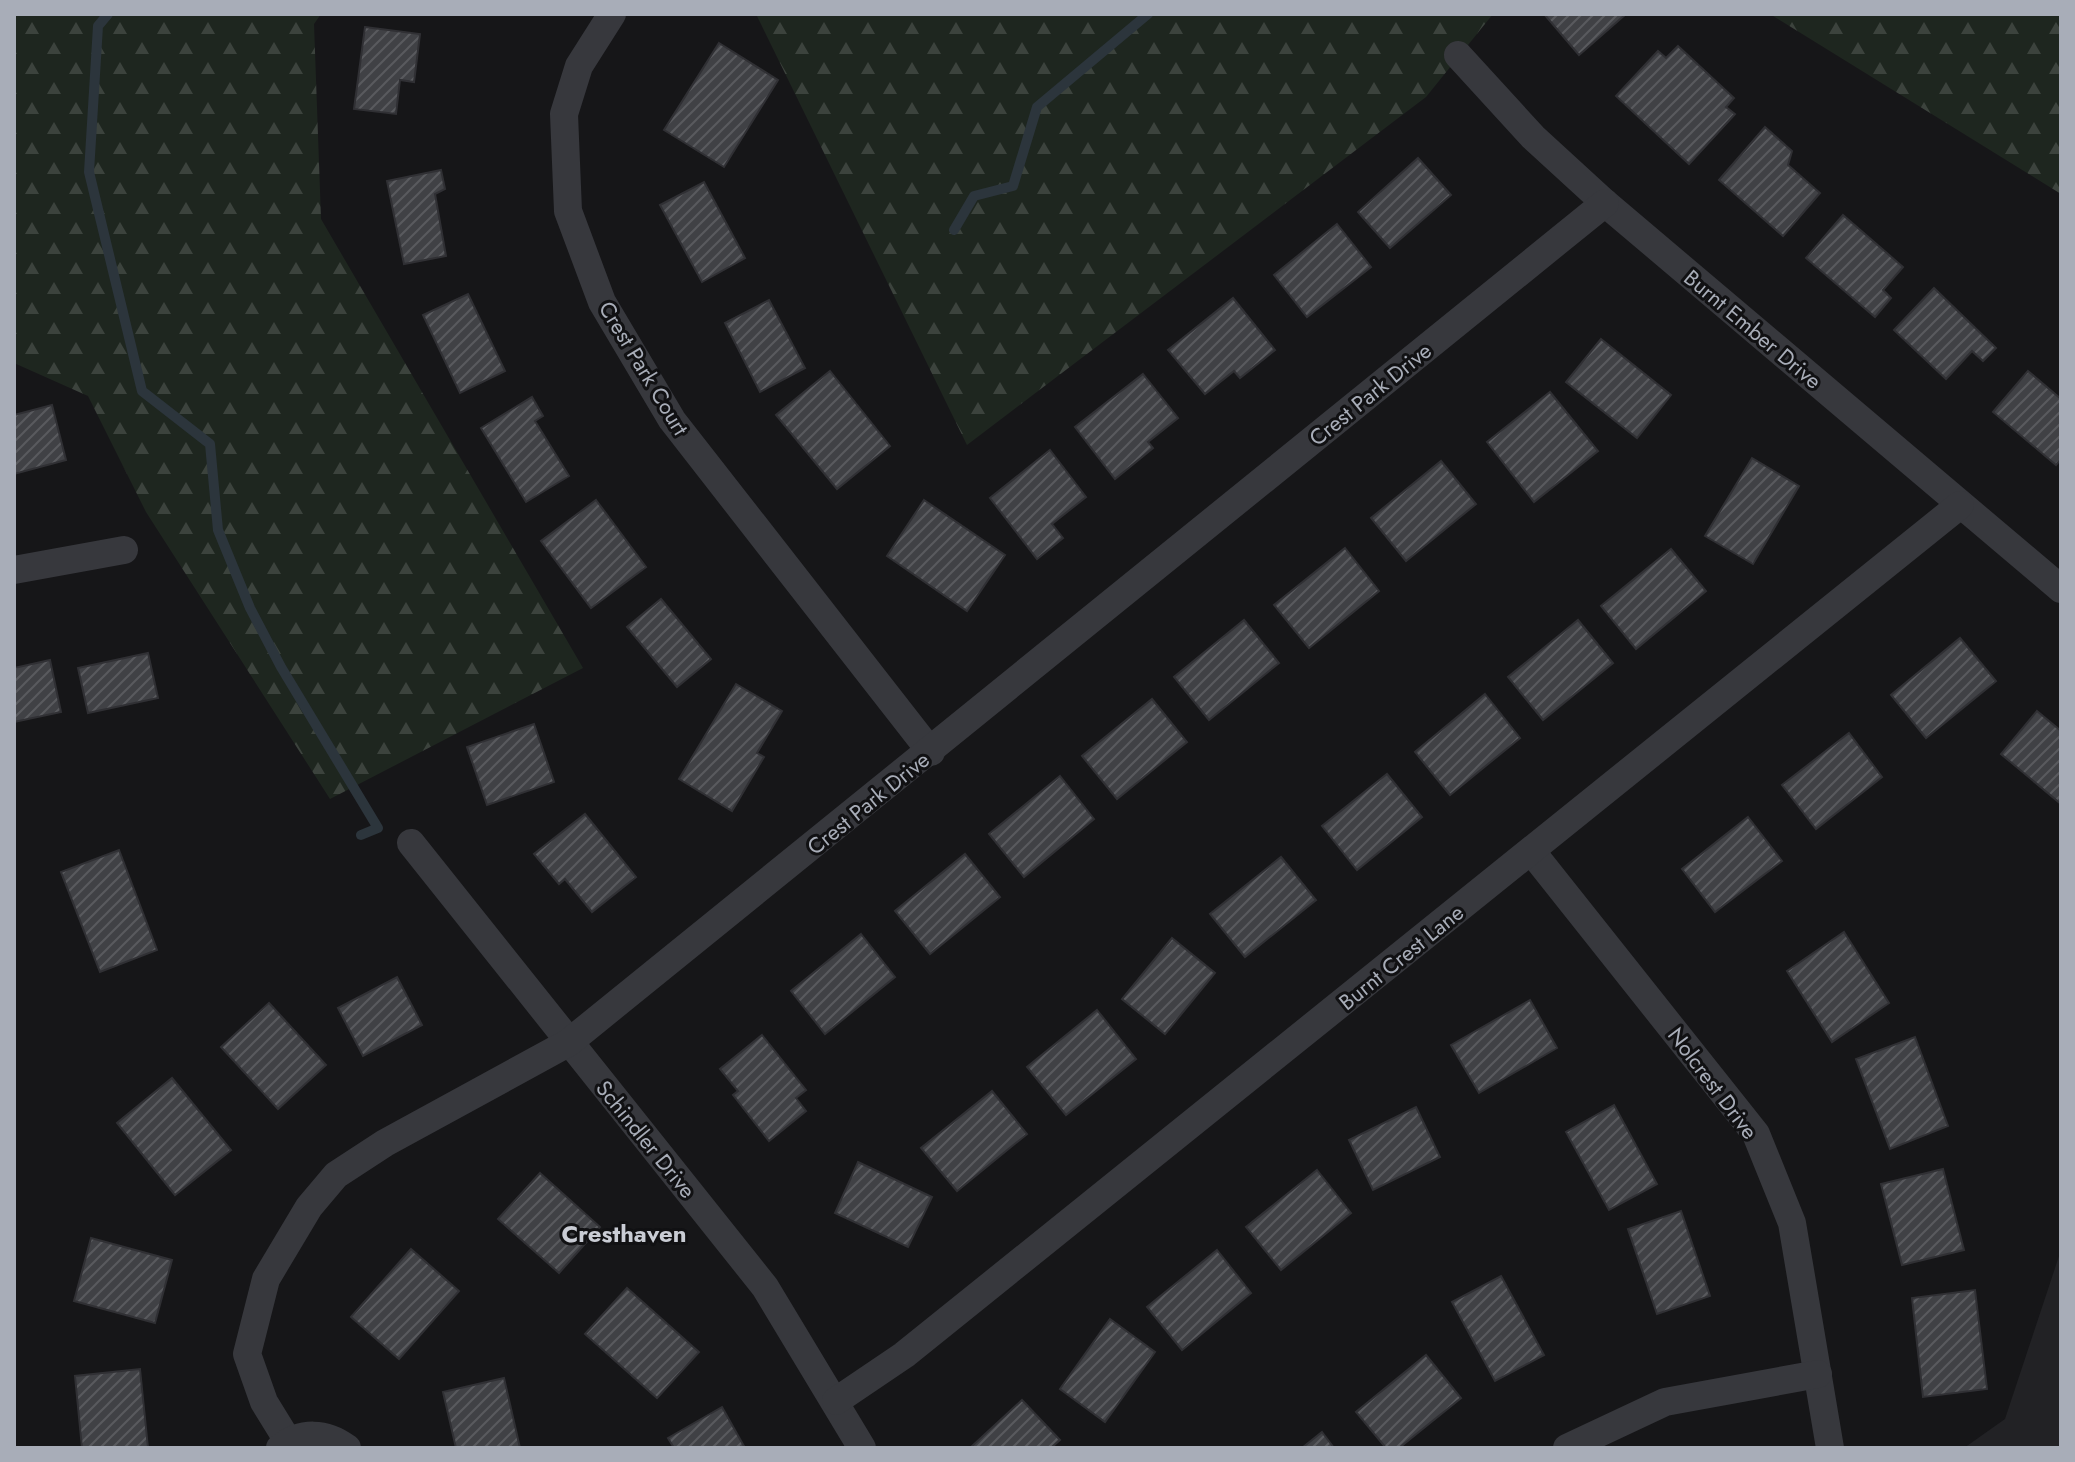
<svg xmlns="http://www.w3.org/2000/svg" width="2075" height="1462" font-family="Jost,sans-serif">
<defs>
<pattern id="forest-firs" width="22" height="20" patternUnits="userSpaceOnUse" patternTransform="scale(2)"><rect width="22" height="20" fill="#1e261f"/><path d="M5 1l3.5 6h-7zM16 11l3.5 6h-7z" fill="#3c433d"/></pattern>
<pattern id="building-hatch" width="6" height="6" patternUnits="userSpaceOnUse" patternTransform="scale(2)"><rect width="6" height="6" fill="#404145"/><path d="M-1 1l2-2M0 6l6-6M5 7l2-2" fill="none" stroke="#595a5e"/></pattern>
</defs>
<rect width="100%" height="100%" fill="#161618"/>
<path fill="#222225" d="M 2061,1250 L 2061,1448 L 1964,1448 L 2005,1419 Z"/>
<g fill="url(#forest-firs)">
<path d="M 14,14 L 321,14 L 314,24 L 321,219 L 583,668 L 330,799 L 146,512 L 88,396 L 14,363 Z"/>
<path d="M 756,14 L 1493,14 L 1426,97 L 967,445 Z"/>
<path d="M 1770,14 L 2061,14 L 2061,194 Z"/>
</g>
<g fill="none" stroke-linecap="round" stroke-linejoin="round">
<g stroke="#2c353c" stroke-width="10">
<path d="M 108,14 L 98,26 L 89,172 L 142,391 L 210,444 L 218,530 L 250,608 L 281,667 L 378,828 L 361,835"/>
<path d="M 954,230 L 974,196 L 1013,186 L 1037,107 L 1148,14"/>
</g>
</g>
<g fill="url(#building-hatch)" stroke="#303034" stroke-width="2">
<path d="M 1544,14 L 1626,14 L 1579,55 Z"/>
<path d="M 365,27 L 420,34 L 414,82 L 400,80 L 396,114 L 354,109 Z"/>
<path d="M 719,43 L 778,80 L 724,167 L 664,130 Z"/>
<path d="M 1678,46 L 1734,98 L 1726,107 L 1735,114 L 1689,164 L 1616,96 L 1658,51 L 1666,58 Z"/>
<path d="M 1765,127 L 1792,151 L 1788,165 L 1820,193 L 1783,236 L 1719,180 Z"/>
<path d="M 1418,158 L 1451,195 L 1390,248 L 1358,212 Z"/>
<path d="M 441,170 L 445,189 L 435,194 L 446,256 L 404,264 L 387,181 Z"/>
<path d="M 704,182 L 745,258 L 702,282 L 660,205 Z"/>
<path d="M 1843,215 L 1903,267 L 1883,290 L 1891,298 L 1875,317 L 1806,258 Z"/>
<path d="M 1337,224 L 1371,267 L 1307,317 L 1274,275 Z"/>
<path d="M 1934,288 L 1996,348 L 1983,361 L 1972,351 L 1946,379 L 1894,330 Z"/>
<path d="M 468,294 L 505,371 L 460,393 L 423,315 Z"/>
<path d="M 1233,298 L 1275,350 L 1240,378 L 1234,371 L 1205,394 L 1168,350 Z"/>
<path d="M 769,300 L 805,368 L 760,392 L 725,323 Z"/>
<path d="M 1601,339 L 1671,395 L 1637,438 L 1566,382 Z"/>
<path d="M 830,371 L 890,446 L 837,489 L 776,415 Z"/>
<path d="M 2028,371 L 2061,399 L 2061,459 L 2056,465 L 1993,412 Z"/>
<path d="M 1143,374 L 1178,418 L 1148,442 L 1153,448 L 1115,479 L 1075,427 Z"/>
<path d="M 1550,392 L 1598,451 L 1534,502 L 1487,442 Z"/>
<path d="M 532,397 L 543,416 L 535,421 L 569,476 L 526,502 L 481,428 Z"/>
<path d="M 52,405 L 66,460 L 14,474 L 14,415 Z"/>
<path d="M 1050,450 L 1086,497 L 1052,524 L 1063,538 L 1037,559 L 990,498 Z"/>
<path d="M 1752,458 L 1799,486 L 1753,564 L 1705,536 Z"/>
<path d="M 1441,461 L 1476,504 L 1406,561 L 1371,518 Z"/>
<path d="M 596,500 L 646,567 L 591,608 L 541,541 Z"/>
<path d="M 924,500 L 1005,555 L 967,611 L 887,556 Z"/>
<path d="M 1345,548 L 1379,591 L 1309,648 L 1274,605 Z"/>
<path d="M 1671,549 L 1706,591 L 1636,649 L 1601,606 Z"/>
<path d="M 661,599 L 711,659 L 677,687 L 627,627 Z"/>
<path d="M 1244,620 L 1279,663 L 1209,720 L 1174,677 Z"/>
<path d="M 1578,620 L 1613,663 L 1543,720 L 1508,677 Z"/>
<path d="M 1960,638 L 1996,681 L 1926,738 L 1891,695 Z"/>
<path d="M 148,653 L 158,698 L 88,713 L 78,668 Z"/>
<path d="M 50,660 L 61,712 L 14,722 L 14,668 Z"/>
<path d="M 736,684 L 782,711 L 757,753 L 764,757 L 732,811 L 679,779 Z"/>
<path d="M 1485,694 L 1520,738 L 1450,795 L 1415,752 Z"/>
<path d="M 1152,699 L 1187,742 L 1117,799 L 1082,756 Z"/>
<path d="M 2037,711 L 2061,731 L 2061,804 L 2001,754 Z"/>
<path d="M 534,724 L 554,782 L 487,805 L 467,747 Z"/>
<path d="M 1849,733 L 1882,777 L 1816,829 L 1782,785 Z"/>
<path d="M 1387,774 L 1422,817 L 1357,870 L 1322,826 Z"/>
<path d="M 1060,776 L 1094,819 L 1024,877 L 989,834 Z"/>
<path d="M 585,814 L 636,877 L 592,912 L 565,879 L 559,884 L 534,854 Z"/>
<path d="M 1748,817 L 1782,861 L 1715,912 L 1682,869 Z"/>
<path d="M 119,850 L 157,950 L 100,972 L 61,872 Z"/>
<path d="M 965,854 L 1000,897 L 930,954 L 895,911 Z"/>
<path d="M 1281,857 L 1316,900 L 1245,957 L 1210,914 Z"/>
<path d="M 1844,932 L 1889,1003 L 1832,1042 L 1787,971 Z"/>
<path d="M 861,934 L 895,977 L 825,1034 L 791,991 Z"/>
<path d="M 1172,938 L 1215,973 L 1165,1034 L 1122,999 Z"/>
<path d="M 397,977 L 422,1025 L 363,1056 L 338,1008 Z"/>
<path d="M 1530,1000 L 1557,1048 L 1479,1093 L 1451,1045 Z"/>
<path d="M 269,1003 L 326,1065 L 278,1109 L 221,1047 Z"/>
<path d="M 1097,1010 L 1136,1059 L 1066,1115 L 1027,1067 Z"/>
<path d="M 762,1035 L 806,1090 L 796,1098 L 806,1111 L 769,1141 L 733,1095 L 738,1091 L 720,1069 Z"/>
<path d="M 1915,1037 L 1948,1126 L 1890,1149 L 1856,1059 Z"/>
<path d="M 172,1078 L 231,1150 L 175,1195 L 117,1123 Z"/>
<path d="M 992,1091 L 1027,1134 L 957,1191 L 921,1148 Z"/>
<path d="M 1614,1105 L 1657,1184 L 1609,1210 L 1566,1132 Z"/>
<path d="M 1416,1107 L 1440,1157 L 1373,1190 L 1349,1140 Z"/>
<path d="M 858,1162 L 932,1197 L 908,1247 L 835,1213 Z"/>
<path d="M 1943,1169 L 1964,1250 L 1902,1265 L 1881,1184 Z"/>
<path d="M 1317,1170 L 1351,1213 L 1281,1270 L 1246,1227 Z"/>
<path d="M 540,1173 L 600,1227 L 559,1273 L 498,1219 Z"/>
<path d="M 1681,1211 L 1710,1296 L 1657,1314 L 1628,1229 Z"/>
<path d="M 91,1238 L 172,1260 L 155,1323 L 74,1301 Z"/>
<path d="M 411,1249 L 459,1291 L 399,1359 L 351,1317 Z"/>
<path d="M 1217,1250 L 1251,1293 L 1182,1350 L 1147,1307 Z"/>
<path d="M 1501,1276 L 1544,1355 L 1495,1381 L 1452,1302 Z"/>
<path d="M 627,1288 L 699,1352 L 657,1398 L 585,1334 Z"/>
<path d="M 1975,1290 L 1987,1389 L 1923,1397 L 1912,1298 Z"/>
<path d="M 1110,1319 L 1155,1352 L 1105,1422 L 1060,1389 Z"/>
<path d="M 1426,1355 L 1461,1398 L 1399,1448 L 1386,1448 L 1356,1412 Z"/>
<path d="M 140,1369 L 148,1448 L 82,1448 L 75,1376 Z"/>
<path d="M 504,1378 L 520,1448 L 456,1448 L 443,1392 Z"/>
<path d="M 1022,1400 L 1060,1440 L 1051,1448 L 970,1448 Z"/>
<path d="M 722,1407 L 745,1448 L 674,1448 L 668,1438 Z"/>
<path d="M 1322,1432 L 1334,1448 L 1302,1448 Z"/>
</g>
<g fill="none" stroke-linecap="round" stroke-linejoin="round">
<g stroke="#37383d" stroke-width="28">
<path d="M 612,14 L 579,66 L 564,114 L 568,211 L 602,302 L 672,420 L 931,752"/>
<path d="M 1458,55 L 1533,137 L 1605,203 L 2061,589"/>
<path d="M 14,570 L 124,550"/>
<path d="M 411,843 L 765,1287 L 862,1448"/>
<path d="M 1532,852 L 1756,1134 L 1792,1223 L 1830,1448"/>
<path d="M 836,1401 L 904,1355 L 1960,505"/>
<path d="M 288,1441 L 264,1402 L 247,1354 L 266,1279 L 309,1207 L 336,1175 L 385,1143 L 568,1043 L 1605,203"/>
<path d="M 280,1448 C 301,1431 326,1432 347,1448"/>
<path d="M 1567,1448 L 1665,1402 L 1818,1374"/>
</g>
</g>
<g text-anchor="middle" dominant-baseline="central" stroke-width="6" stroke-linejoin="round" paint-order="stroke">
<g font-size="22" fill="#a8adb8" stroke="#111113">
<text transform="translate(1753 329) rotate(40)">Burnt Ember Drive</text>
<text transform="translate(644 368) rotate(59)">Crest Park Court</text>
<text transform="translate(1370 394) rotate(-39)">Crest Park Drive</text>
<text transform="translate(868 803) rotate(-39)">Crest Park Drive</text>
<text transform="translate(1401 957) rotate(-39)">Burnt Crest Lane</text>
<text transform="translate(1713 1083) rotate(53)">Nolcrest Drive</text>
<text transform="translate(646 1139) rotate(51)">Schindler Drive</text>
</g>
<g font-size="24" font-weight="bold" fill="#c9ccd4" stroke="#111113">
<text x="624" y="1233">Cresthaven</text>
</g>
</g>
<rect width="2075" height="1462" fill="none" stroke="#a8adb8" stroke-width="32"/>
</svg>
